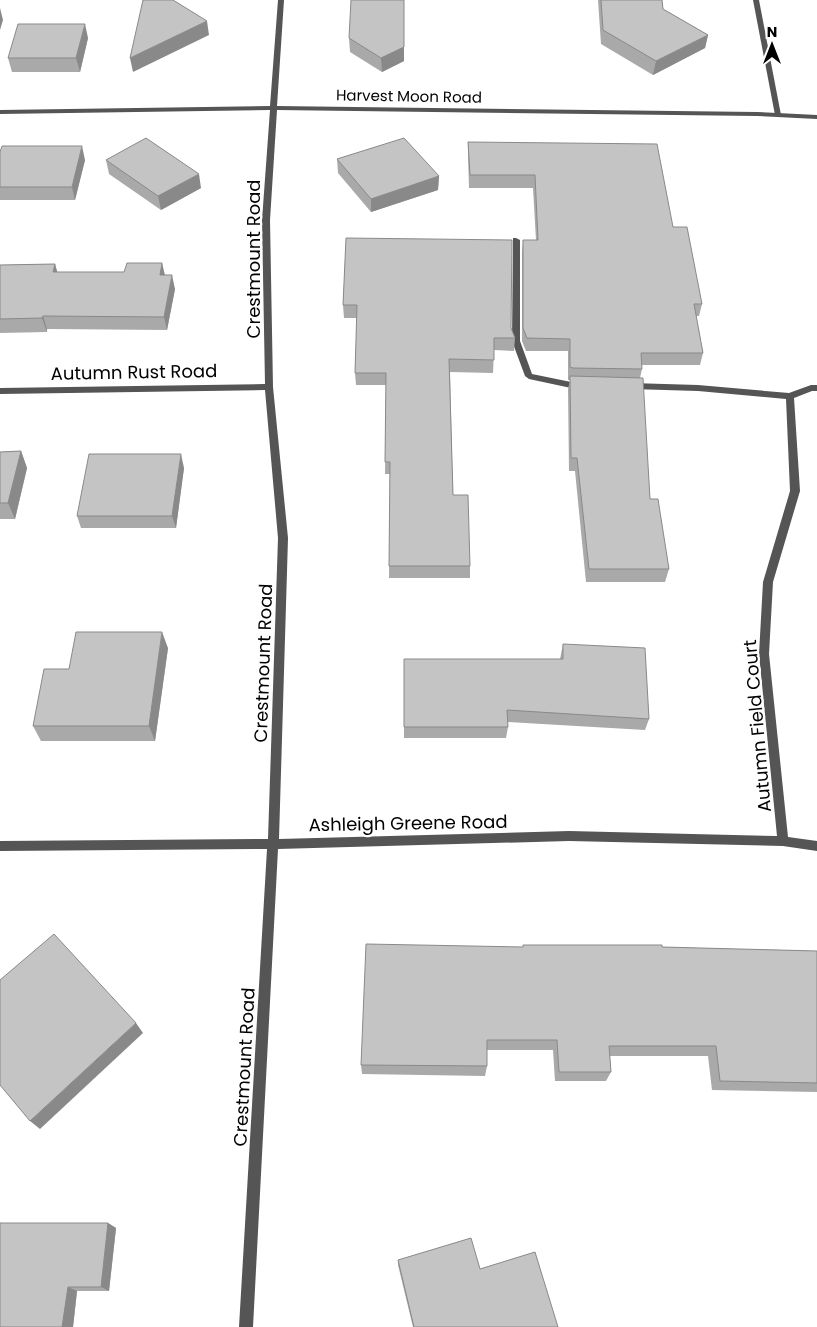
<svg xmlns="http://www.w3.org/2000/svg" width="817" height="1327" font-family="Poppins,sans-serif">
<rect width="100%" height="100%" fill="#fff"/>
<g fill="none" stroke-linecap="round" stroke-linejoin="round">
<g fill="#555" fill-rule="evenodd">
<path d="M 753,0 L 759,0 L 781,115 L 778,117 L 775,115 Z"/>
<path d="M 513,238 L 516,238 L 520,240 L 520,341 L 532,374 L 571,382 L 582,382 L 586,385 L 585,387 L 571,388 L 529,379 L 525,376 L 512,341 Z"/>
<path d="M 631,383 L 698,385 L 789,393 L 811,385 L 817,385 L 817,391 L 812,391 L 794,398 L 800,491 L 798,493 L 792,493 L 790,491 L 786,399 L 698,391 L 631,389 L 627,386 Z"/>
</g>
<path fill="#555" fill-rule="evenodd" d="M 278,0 L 284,0 L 277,106 L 757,112 L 817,115 L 817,119 L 757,116 L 277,110 L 270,220 L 273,387 L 288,538 L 279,839 L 569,831 L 777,836 L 759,654 L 763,582 L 790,491 L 795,488 L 800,491 L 773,582 L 769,654 L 788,837 L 817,841 L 817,851 L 783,846 L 569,841 L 278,849 L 253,1327 L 239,1327 L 267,849 L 0,851 L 0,841 L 268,839 L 278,538 L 265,390 L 0,394 L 0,388 L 265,384 L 262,220 L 270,110 L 0,114 L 0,110 L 270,106 Z"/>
</g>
<g fill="#a9a9a9">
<path d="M 598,0 L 662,0 L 663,9 L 708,35 L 705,48 L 653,75 L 601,44 Z"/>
<path d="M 88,38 L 80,72 L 12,72 L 8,58 Z"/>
<path d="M 349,38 L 404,61 L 382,72 L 350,52 Z"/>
<path d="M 468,142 L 673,227 L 702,304 L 699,316 L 696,316 L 703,353 L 700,365 L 642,365 L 642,369 L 640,378 L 650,499 L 669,569 L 665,582 L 586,582 L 575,471 L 569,471 L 568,389 L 570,380 L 568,380 L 568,351 L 526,351 L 522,341 L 522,253 L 523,240 L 536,240 L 533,188 L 469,188 L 468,155 Z"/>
<path d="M 0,152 L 85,160 L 75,200 L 0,200 Z"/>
<path d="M 337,159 L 439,176 L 438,190 L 371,212 L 338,173 Z"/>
<path d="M 106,160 L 201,188 L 161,210 L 109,174 Z"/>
<path d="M 346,238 L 511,328 L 515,338 L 514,351 L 494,350 L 493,373 L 450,372 L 453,495 L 470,566 L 470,578 L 389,578 L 390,474 L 385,474 L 386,385 L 356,385 L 355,373 L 357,318 L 344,318 L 343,305 Z"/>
<path d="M 162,263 L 165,275 L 175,289 L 167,330 L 47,329 L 47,332 L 0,333 L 0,265 L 55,264 L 57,272 L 124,272 Z"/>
<path d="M 21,451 L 27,468 L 15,519 L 0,519 L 0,452 Z"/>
<path d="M 184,468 L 176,528 L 81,528 L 77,516 Z"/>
<path d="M 563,644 L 649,719 L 645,730 L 507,722 L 508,727 L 506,738 L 404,738 L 404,659 L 560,659 Z"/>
<path d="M 168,648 L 155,741 L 41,741 L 33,726 L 69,669 Z"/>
<path d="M 523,945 L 662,947 L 817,951 L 817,1092 L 712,1090 L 708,1056 L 610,1056 L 611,1072 L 606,1081 L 555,1081 L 553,1050 L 487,1050 L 487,1066 L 485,1076 L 362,1074 L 361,1065 L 523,947 Z"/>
<path d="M 108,1223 L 116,1228 L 109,1291 L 77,1291 L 73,1327 L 0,1327 Z"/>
<path d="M 398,1260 L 480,1269 L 558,1327 L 413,1327 L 398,1265 Z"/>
</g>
<g fill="#898989">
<path d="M 404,0 L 404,61 L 382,72 L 381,58 Z"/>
<path d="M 0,8 L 3,20 L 0,30 Z"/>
<path d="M 207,21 L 209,35 L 133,72 L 130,58 Z"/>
<path d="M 85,24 L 88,38 L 80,72 L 76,58 Z"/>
<path d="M 708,35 L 705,48 L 653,75 L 656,61 Z"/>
<path d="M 82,146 L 85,160 L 75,200 L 72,187 Z"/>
<path d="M 199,174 L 201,188 L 161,210 L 158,196 Z"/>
<path d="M 439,176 L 438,190 L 371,212 L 371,199 Z"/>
<path d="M 162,263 L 165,277 L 160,275 Z"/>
<path d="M 55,264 L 59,278 L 53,272 Z"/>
<path d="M 172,275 L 175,289 L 167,330 L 164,317 Z"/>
<path d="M 43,316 L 47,329 L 47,332 L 42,318 Z"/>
<path d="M 21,451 L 27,468 L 15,519 L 8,503 Z"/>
<path d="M 181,454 L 184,468 L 176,528 L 172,516 Z"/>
<path d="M 162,632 L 168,648 L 155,741 L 149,726 Z"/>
<path d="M 136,1023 L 143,1033 L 40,1129 L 30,1121 Z"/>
<path d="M 108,1223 L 116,1228 L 109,1291 L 101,1287 Z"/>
<path d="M 68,1287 L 77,1291 L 73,1327 L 62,1327 Z"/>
</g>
<g fill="#c4c4c4" stroke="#898989">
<path d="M 143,0 L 173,0 L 207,21 L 130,58 Z"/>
<path d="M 351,0 L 404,0 L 404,47 L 381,58 L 349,38 Z"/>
<path d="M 601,0 L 662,0 L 663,9 L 708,35 L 656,61 L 603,30 Z"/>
<path d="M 18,24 L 85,24 L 76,58 L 8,58 Z"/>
<path d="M 146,138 L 199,174 L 158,196 L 106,160 Z"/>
<path d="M 404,138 L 439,176 L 371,199 L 337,159 Z"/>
<path d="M 468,142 L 657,144 L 673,227 L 687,227 L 702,304 L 694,304 L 703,353 L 641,353 L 642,369 L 573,368 L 570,367 L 570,339 L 527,338 L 523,328 L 523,240 L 538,240 L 535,175 L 470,175 Z"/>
<path d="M 2,146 L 82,146 L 72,187 L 0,187 L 0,152 Z"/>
<path d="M 346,238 L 512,240 L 511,328 L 515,338 L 494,338 L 494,360 L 449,359 L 453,495 L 468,495 L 470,566 L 389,566 L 390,462 L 385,462 L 386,373 L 355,373 L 357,305 L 343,305 Z"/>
<path d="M 127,263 L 162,263 L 160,275 L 172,275 L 164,317 L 43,316 L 42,318 L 0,319 L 0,265 L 55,264 L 53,272 L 124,272 Z"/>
<path d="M 570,376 L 643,378 L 650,499 L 658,499 L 669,569 L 589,569 L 577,458 L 571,458 Z"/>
<path d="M 21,451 L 8,503 L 0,503 L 0,452 Z"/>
<path d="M 89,454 L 181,454 L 172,516 L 77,516 Z"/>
<path d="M 76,632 L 162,632 L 149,726 L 33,726 L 44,669 L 69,669 Z"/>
<path d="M 563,644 L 645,648 L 649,719 L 507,710 L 508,727 L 404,727 L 404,659 L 563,659 Z"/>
<path d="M 54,934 L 136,1023 L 30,1121 L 0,1085 L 0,980 Z"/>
<path d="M 366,944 L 523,947 L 523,945 L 662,945 L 662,947 L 817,951 L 817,1083 L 720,1081 L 716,1046 L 609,1046 L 611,1072 L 559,1072 L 557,1040 L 487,1040 L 487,1066 L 361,1065 Z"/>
<path d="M 0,1223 L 108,1223 L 101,1287 L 68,1287 L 62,1327 L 0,1327 Z"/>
<path d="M 471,1238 L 480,1269 L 535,1252 L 558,1327 L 414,1327 L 398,1260 Z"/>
</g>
<g text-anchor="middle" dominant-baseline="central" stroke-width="4.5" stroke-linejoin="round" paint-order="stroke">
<g font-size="15" fill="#000" stroke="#fff">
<text transform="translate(409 96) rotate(1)">Harvest Moon Road</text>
</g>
<g font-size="18" fill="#000" stroke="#fff">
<text transform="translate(253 259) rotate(-90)">Crestmount Road</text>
<text transform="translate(134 372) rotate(-1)">Autumn Rust Road</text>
<text transform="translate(263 663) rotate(-88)">Crestmount Road</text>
<text transform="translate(757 726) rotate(-95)">Autumn Field Court</text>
<text transform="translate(408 823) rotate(-1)">Ashleigh Greene Road</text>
<text transform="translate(244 1067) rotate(-87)">Crestmount Road</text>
</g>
</g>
<g transform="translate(772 45)" stroke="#ffffff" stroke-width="4" paint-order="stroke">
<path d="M0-4L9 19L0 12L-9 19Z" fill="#000000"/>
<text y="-8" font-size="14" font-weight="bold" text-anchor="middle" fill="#000000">N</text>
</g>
</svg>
